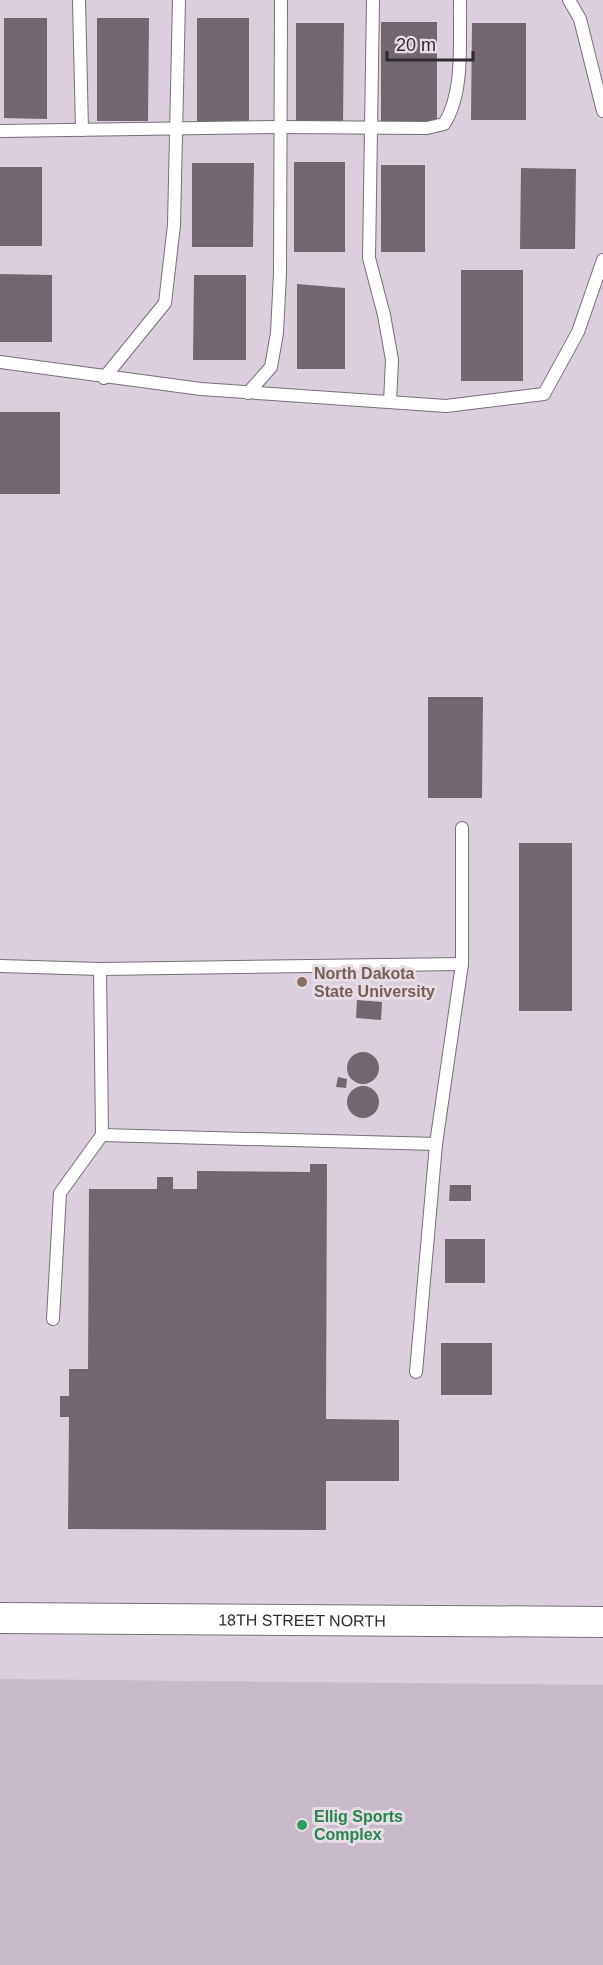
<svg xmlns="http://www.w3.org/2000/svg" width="603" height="1965" font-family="Helvetica,sans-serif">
<rect width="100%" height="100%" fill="#e5dce6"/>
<rect fill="#dbcedd" x="0" y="0" width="603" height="1965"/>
<path fill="#c9bacb" d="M 0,1679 L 603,1685 L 603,1965 L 0,1965 Z"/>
<g fill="#72676e">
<path d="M 4,18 L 47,18 L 47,119 L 4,118 Z"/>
<path d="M 97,18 L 149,18 L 148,121 L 97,121 Z"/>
<rect x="197" y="18" width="52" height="107"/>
<rect x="381" y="22" width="56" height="99"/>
<path d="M 296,23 L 344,23 L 343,125 L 296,125 Z"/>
<path d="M 472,23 L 526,23 L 526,120 L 471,120 Z"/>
<rect x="294" y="162" width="51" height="90"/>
<path d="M 192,163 L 254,163 L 253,247 L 192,247 Z"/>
<rect x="381" y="165" width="44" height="87"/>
<rect x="0" y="167" width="42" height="79"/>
<path d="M 521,168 L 576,169 L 575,249 L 520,249 Z"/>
<rect x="461" y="270" width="62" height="111"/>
<path d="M 0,274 L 52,275 L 52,342 L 0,342 Z"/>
<path d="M 194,275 L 246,275 L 246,360 L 193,360 Z"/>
<path d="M 297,284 L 345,288 L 345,369 L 297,369 Z"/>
<rect x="0" y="412" width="60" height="82"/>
<path d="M 428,697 L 483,697 L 482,798 L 428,798 Z"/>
<rect x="519" y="843" width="53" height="168"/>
<path d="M 357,1000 L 382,1002 L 381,1020 L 356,1018 Z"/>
<circle cx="363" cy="1068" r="16"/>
<path d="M 338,1077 L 347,1079 L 346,1088 L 336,1087 Z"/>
<circle cx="363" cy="1102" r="16"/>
<path d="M 310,1164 L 327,1164 L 326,1419 L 399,1420 L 399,1481 L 326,1481 L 326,1530 L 68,1529 L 69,1417 L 60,1417 L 60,1396 L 69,1396 L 69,1369 L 88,1369 L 89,1189 L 157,1189 L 157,1177 L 173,1177 L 173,1189 L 197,1189 L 197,1171 L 310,1172 Z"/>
<path d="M 450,1185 L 471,1185 L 471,1201 L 449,1201 Z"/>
<rect x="445" y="1239" width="40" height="44"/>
<rect x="441" y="1343" width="51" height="52"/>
</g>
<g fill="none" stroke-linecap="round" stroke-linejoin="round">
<defs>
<g id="service">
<path d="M 79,0 L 82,130"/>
<path d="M 373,0 L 369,258 L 384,315 L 392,360 L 390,402"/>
<path d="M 569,0 L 580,19 L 603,111"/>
<path d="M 0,131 L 280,127 L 427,128 L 444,124 C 465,92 459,39 460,0"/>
<path d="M 0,362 L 201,389 L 446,406 L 544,394 L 578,332 L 603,260"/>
<path d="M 104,378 L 165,303 L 174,225 L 179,0"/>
<path d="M 248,393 L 271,367 L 277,333 L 280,273 L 281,0"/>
<path d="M 0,966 L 100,969 L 462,964"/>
<path d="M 102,1135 L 436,1144"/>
<path d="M 53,1319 L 60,1193 L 102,1135 L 100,969"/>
<path d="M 416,1372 L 436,1144 L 462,964 L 462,828"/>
</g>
<g id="tertiary">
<path id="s1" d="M 0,1618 L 603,1622"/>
</g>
</defs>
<use href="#service" stroke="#776f79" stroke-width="14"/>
<use href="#tertiary" stroke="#776f79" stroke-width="32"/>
<use href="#service" stroke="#fff" stroke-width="12"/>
<use href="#tertiary" stroke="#fff" stroke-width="30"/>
</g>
<circle fill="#8d6e63" stroke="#e5dce6" stroke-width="2" cx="302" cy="982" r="6"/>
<circle fill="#2e9e5b" stroke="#e5dce6" stroke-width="2" cx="302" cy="1825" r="6"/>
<g text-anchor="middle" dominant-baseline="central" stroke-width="6" stroke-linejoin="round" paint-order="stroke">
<g font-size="16" font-weight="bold" fill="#785e54" stroke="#e5dce6" text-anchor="start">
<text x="314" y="973">North Dakota<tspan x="314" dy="18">State University</tspan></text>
</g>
<g font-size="16" fill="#2f2b2f" stroke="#e5dce6">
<text stroke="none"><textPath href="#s1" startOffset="302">18TH STREET NORTH</textPath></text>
</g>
<g font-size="16" font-weight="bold" fill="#27864d" stroke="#e5dce6" text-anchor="start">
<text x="314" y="1816">Ellig Sports<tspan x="314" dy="18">Complex</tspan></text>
</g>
</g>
<path d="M387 51v9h86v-9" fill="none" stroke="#2f2b2f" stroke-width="3"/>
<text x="396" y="51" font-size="18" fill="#2f2b2f" stroke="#e5dce6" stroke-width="4.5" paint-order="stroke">20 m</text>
</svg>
